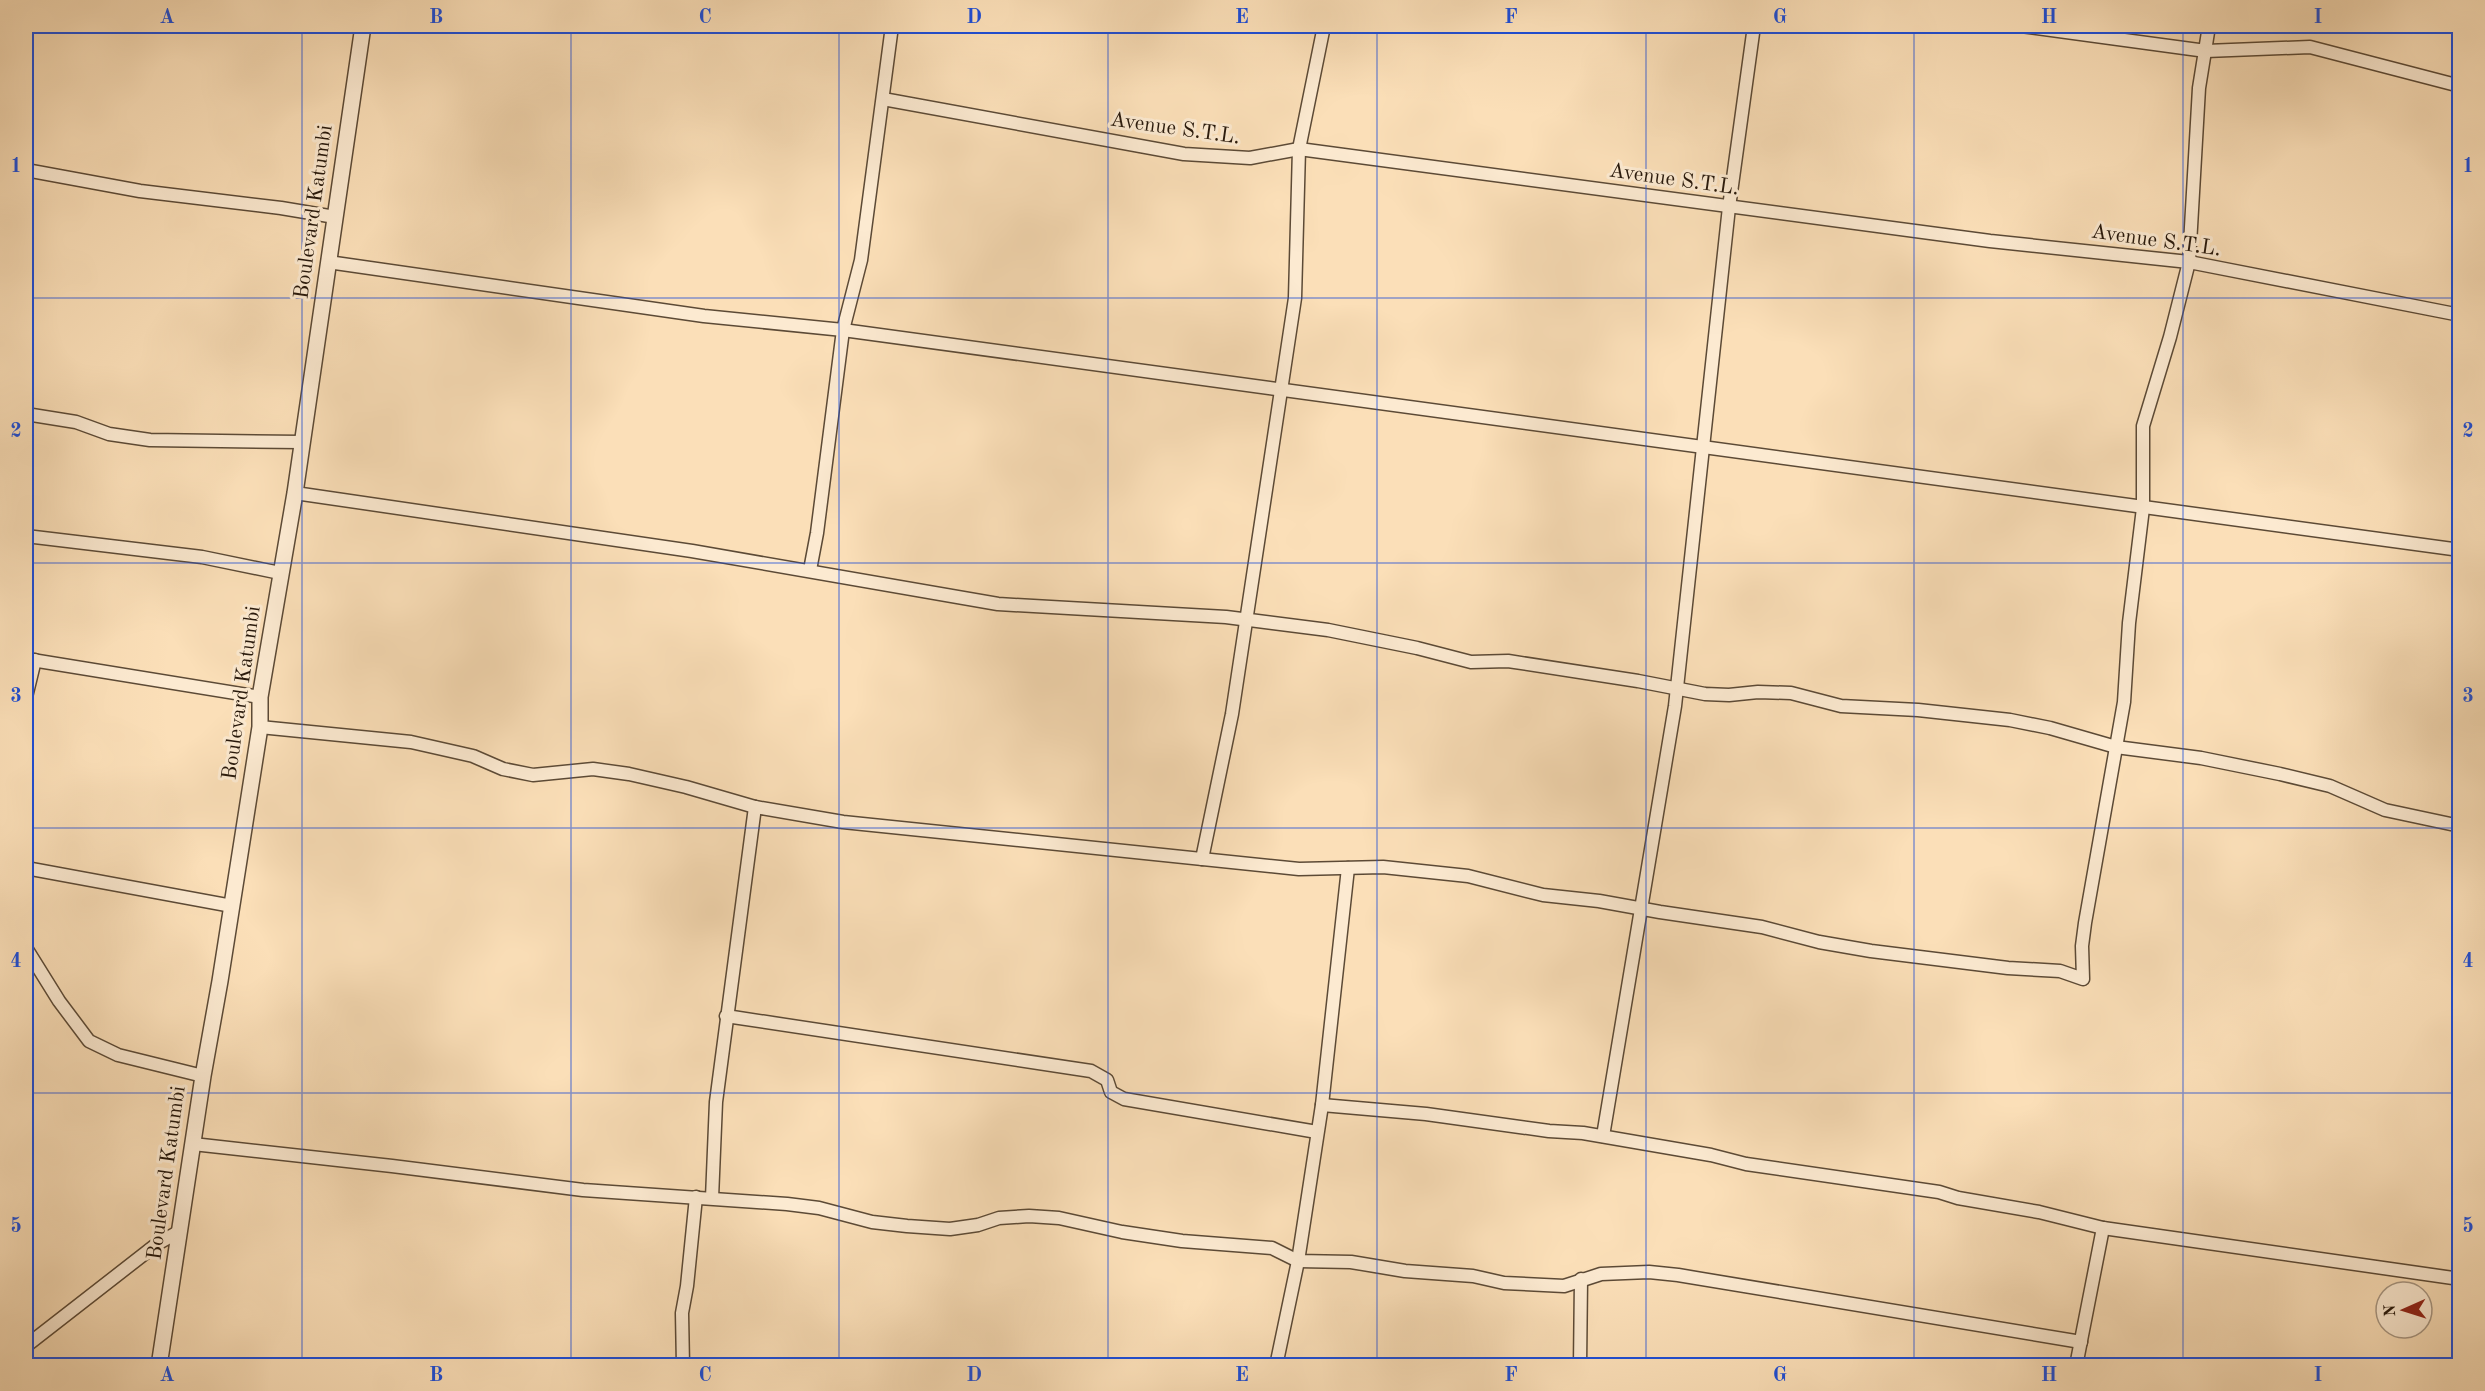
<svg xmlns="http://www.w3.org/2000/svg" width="2485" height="1391" font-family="'Old Standard TT',serif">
<rect width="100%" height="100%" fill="#fbdfb8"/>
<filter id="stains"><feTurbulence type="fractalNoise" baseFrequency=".00333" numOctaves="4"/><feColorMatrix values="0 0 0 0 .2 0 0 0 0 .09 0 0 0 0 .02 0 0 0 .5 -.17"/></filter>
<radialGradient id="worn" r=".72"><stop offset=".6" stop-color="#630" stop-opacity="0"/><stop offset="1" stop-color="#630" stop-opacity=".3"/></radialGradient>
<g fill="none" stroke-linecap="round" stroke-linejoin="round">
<defs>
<g id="minor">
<path d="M 2021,26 L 2206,51 L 2310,47 L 2460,86"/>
<path d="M 883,99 L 1184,154 L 1250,158 L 1299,149 L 1990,241 L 2189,262 L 2460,315"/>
<path d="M 26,170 L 140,191 L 281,208 L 335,217"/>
<path d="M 328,262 L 704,316 L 843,330 L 2460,550"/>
<path d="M 26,414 L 76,422 L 109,434 L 150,440 L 301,442"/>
<path d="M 295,493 L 692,551 L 998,604 L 1226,617 L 1328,630 L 1417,648 L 1471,662 L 1508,661 L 1638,681 L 1705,694 L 1729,695 L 1758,692 L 1791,693 L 1841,706 L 1918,710 L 2010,720 L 2050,728 L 2116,747 L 2201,758 L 2280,774 L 2330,786 L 2385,810 L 2460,826"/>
<path d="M 26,536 L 202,557 L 280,573"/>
<path d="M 810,570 L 817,533 L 843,330 L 861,260 L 892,26"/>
<path d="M 26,659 L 260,697"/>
<path d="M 26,697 L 35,660"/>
<path d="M 260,727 L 411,742 L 473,756 L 503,769 L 533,775 L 593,769 L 629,774 L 686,787 L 755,807 L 843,822 L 1299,869 L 1383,867 L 1468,876 L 1543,895 L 1599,901 L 1660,912 L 1762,927 L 1819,942 L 1871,951 L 2008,968 L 2060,971 L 2083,979 L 2082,946 L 2085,923 L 2124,702 L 2129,623 L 2143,508 L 2143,426 L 2170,337 L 2189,262 L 2199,88 L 2209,26"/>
<path d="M 1202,859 L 1232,714 L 1295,298 L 1299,149 L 1324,26"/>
<path d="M 26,868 L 232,906"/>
<path d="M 26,948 L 59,1001 L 89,1041 L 118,1055 L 203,1076"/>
<path d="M 726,1016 L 1091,1071 L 1107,1080 L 1111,1092 L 1124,1099 L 1317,1132"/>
<path d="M 1322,1105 L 1426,1114 L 1549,1131 L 1583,1133 L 1711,1155 L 1746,1164 L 1939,1192 L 1958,1198 L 2039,1212 L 2103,1228 L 2460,1279"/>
<path d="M 1603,1136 L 1675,706 L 1729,207 L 1754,26"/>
<path d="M 193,1144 L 392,1166 L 583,1190 L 787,1204 L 819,1208 L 872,1222 L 907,1226 L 950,1229 L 978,1225 L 999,1218 L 1029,1216 L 1059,1218 L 1122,1232 L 1182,1241 L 1272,1248 L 1298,1261 L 1351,1262 L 1405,1271 L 1473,1276 L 1504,1283 L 1564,1286 L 1601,1274 L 1649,1272 L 1678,1275 L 2081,1342"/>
<path d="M 712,1198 L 716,1102 L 755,807"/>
<path d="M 26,1346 L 157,1244 L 180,1231"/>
<path d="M 683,1366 L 682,1313 L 687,1286 L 696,1197"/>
<path d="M 1276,1366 L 1298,1261 L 1322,1105 L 1348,868"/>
<path d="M 1580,1366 L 1581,1279"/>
<path d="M 2076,1366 L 2103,1228"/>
</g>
<path id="tertiary" d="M 159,1366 L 203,1076 L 220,981 L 260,727 L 260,697 L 295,493 L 363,26"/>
</defs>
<use href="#minor" stroke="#5c4a36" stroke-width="15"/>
<use href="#tertiary" stroke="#5c4a36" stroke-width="18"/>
<use href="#minor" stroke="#fcead1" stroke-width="12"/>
<use href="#tertiary" stroke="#fcead1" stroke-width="15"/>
</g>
<path fill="none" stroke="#1d4ed8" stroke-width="1.5" stroke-opacity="0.55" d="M 302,26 L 302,1366M 571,26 L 571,1366M 839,26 L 839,1366M 1108,26 L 1108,1366M 1377,26 L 1377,1366M 1646,26 L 1646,1366M 1914,26 L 1914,1366M 2183,26 L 2183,1366M 26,298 L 2460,298M 26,563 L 2460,563M 26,828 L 2460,828M 26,1093 L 2460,1093"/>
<g text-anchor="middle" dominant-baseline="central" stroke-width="6" stroke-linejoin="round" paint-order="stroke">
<g font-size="21" fill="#27180b" stroke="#fcead1">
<text transform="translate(1175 129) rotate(8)">Avenue S.T.L.</text>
<text transform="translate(1674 180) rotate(8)">Avenue S.T.L.</text>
<text transform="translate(314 212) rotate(-82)">Boulevard Katumbi</text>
<text transform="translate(2156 241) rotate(8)">Avenue S.T.L.</text>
<text transform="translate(242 693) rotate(-82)">Boulevard Katumbi</text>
<text transform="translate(167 1173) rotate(-82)">Boulevard Katumbi</text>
</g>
</g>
<rect width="2485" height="1391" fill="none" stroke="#fbdfb8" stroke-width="66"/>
<g transform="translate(2404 1310) rotate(267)"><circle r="28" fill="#fcead1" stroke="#a79682" stroke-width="1.5"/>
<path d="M0-4.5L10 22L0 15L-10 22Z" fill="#8f2418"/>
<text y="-9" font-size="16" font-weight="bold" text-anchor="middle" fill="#27180b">N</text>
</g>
<rect x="33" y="33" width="2419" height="1325" fill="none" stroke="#1d4ed8" stroke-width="2"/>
<g font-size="20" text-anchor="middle" font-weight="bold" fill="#1d4ed8">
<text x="167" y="23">A</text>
<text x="436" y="23">B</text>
<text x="705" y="23">C</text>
<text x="974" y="23">D</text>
<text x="1242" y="23">E</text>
<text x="1511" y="23">F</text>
<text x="1780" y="23">G</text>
<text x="2049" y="23">H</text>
<text x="2318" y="23">I</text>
<text x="16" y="172">1</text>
<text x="2468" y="172">1</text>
<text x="16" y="437">2</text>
<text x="2468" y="437">2</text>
<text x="16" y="702">3</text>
<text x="2468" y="702">3</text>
<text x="16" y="967">4</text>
<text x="2468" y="967">4</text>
<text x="16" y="1232">5</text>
<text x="2468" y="1232">5</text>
<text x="167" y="1381">A</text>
<text x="436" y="1381">B</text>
<text x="705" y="1381">C</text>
<text x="974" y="1381">D</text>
<text x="1242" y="1381">E</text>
<text x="1511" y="1381">F</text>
<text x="1780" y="1381">G</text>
<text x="2049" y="1381">H</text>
<text x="2318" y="1381">I</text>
</g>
<rect width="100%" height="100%" filter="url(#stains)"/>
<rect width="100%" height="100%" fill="url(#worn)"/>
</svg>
